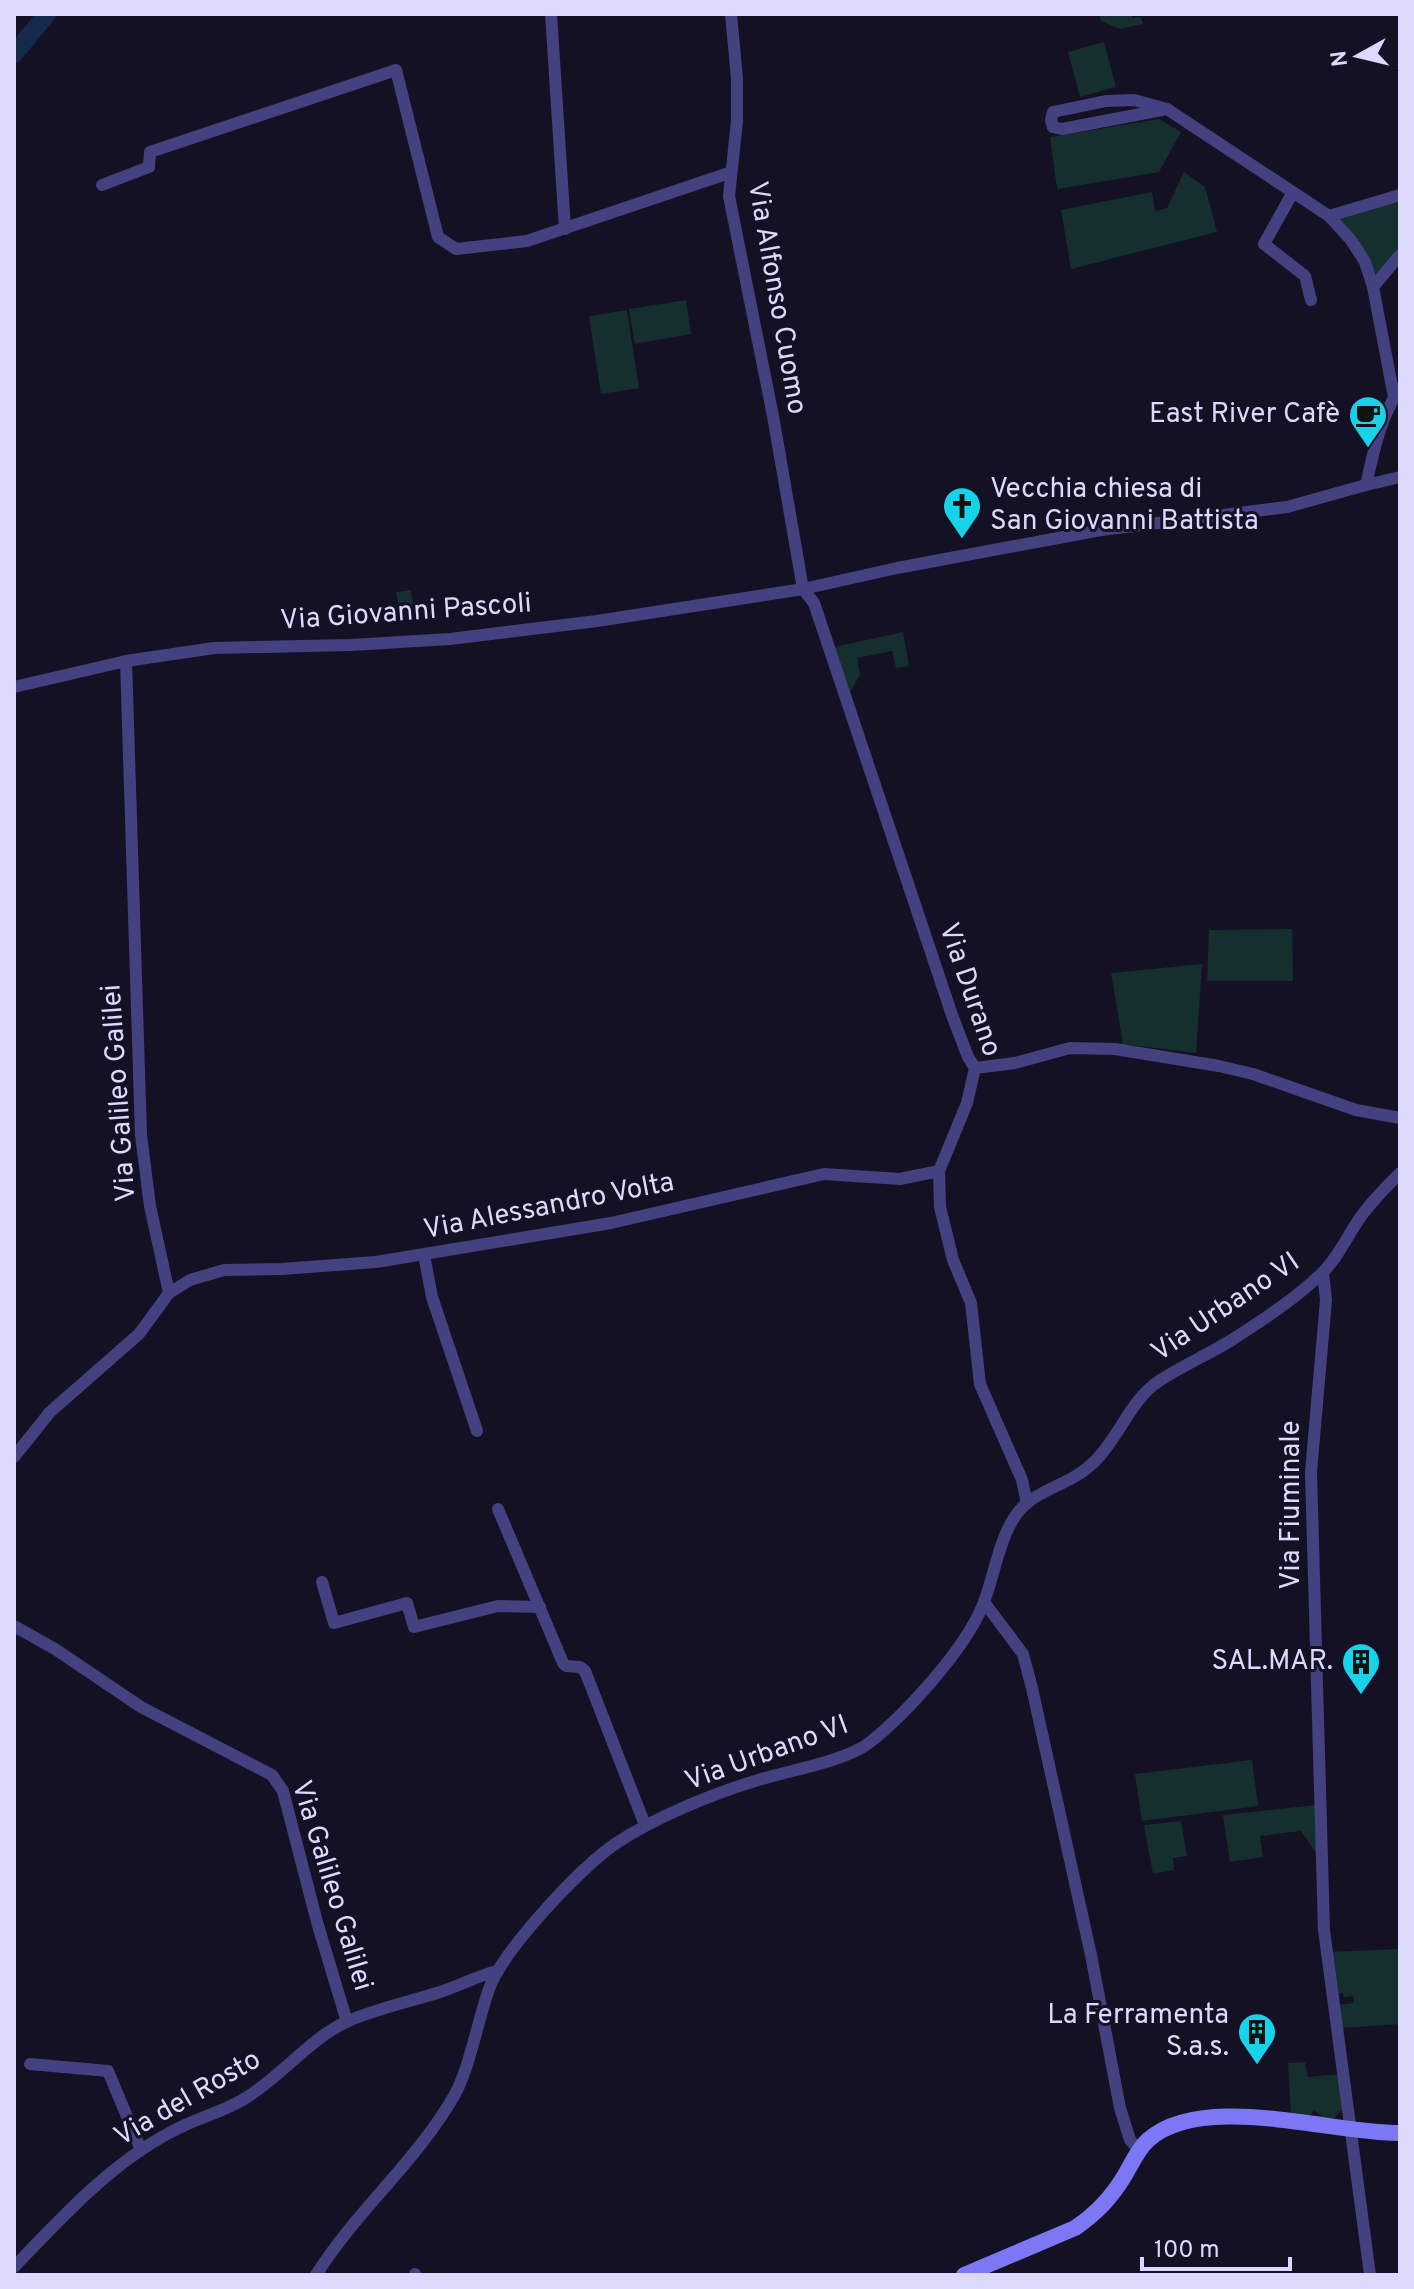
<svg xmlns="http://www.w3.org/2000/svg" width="1414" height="2289" font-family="Overpass,sans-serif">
<rect width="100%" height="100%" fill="#151125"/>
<g fill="#152e2e">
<path d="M 1099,14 L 1132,14 L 1132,18 L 1141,17 L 1143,24 L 1120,29 L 1101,21 Z"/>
<path d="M 1104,42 L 1116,87 L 1080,97 L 1068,52 Z"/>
<path d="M 1159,119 L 1181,132 L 1159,172 L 1057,189 L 1050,137 Z"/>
<path d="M 1184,172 L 1205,187 L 1217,232 L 1071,269 L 1061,210 L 1152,192 L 1155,211 L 1167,208 Z"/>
<path d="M 1400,200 L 1400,246 L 1376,277 L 1339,218 Z"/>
<path d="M 686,300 L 691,334 L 635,344 L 629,309 Z"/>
<path d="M 627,310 L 639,388 L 601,394 L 589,316 Z"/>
<path d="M 411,590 L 415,618 L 401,620 L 396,592 Z"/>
<path d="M 903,632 L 909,666 L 896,668 L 892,651 L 857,658 L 860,675 L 848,696 L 835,647 Z"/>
<path d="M 1292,929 L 1293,981 L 1207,981 L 1209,930 Z"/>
<path d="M 1202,964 L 1196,1053 L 1123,1044 L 1111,973 Z"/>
<path d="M 1252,1760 L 1258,1806 L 1142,1821 L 1135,1774 Z"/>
<path d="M 1316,1805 L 1316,1853 L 1301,1831 L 1260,1836 L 1263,1857 L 1230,1862 L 1223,1815 Z"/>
<path d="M 1181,1821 L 1187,1856 L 1173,1858 L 1174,1870 L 1153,1874 L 1144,1825 Z"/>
<path d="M 1400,1949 L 1400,2024 L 1340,2028 L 1337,2005 L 1354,2003 L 1353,1996 L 1344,1997 L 1343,1993 L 1336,1994 L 1330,1952 Z"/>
<path d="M 1305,2062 L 1308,2077 L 1341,2074 L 1343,2109 L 1334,2118 L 1325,2119 L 1314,2110 L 1310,2116 L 1291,2114 L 1288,2063 Z"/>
</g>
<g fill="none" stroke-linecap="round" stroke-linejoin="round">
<path stroke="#15294b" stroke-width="18" d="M 14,54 L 47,14"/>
<g stroke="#444180" stroke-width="12">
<path d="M 551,14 L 565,229"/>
<path d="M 731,14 L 737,79 L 737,121 L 729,196 L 773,416 L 803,589 L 814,603 L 952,1015 L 968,1057 L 975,1068 L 967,1103 L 939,1171 L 940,1207 L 953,1260 L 971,1303 L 980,1384 L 1022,1480 L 1027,1503"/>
<path d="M 1167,109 L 1062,129 L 1053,127 L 1051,120 L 1053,112 L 1106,101 L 1134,100 L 1167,109 L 1329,216 L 1351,240 L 1365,262 L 1373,287 L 1394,397"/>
<path d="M 102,185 L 149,167 L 150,152 L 396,70 L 438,237 L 456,249 L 527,241 L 729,173"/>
<path d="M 1292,194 L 1264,244 L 1305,276 L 1311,300"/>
<path d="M 1329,216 L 1400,195"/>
<path d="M 1373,287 L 1400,255"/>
<path d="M 1366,485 L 1400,477"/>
<path d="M 14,687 L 126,661 L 214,648 L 351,645 L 450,639 L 597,621 L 803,589 L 897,568 L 1101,530 L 1287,507 L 1366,485 C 1374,450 1380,418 1400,388"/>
<path d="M 975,1068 L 1015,1063 L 1070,1048 L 1115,1049 L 1219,1066 L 1253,1074 L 1356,1110 L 1400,1118"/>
<path d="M 424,1255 L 432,1297 L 477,1431"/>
<path d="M 1323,1273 L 1326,1300 L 1311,1472 L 1324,1930 L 1370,2275"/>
<path d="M 169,1293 L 190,1280 L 224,1270 L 282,1269 L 376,1262 L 611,1223 L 824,1174 L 900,1179 L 939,1171"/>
<path d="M 14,1457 L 50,1412 L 139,1334 L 169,1293 L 150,1206 L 141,1135 L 126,661"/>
<path d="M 498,1509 L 563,1663 L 566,1666 L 580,1667 L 585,1671 L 645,1825"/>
<path d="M 322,1582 L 334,1623 L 407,1603 L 414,1627 L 498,1606 L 540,1607"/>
<path d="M 984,1602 L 1023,1654 L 1032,1688 L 1091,1955 L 1120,2108 L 1130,2140 L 1139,2150"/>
<path d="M 14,1626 L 55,1649 L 141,1707 L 272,1775 L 283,1791 L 317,1922 L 347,2022"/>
<path d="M 30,2064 L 108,2071 L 141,2150"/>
<path d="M 14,2267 C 61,2218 110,2164 171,2132 C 194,2119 221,2113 244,2099 C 280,2078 308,2040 346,2022 C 375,2009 409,2002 440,1992 C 459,1986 477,1976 497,1971"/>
<path d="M 415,2274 L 415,2275"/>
<path d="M 316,2275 C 356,2211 416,2162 454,2096 C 469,2070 478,2020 489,1989 C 503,1950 580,1868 615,1844 C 654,1818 709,1795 755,1781 C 786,1771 844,1762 869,1743 C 906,1714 964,1650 982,1607 C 995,1577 1000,1525 1026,1504 C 1045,1487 1072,1484 1094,1462 C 1119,1438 1130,1400 1159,1381 C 1182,1366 1207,1355 1230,1341 C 1261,1321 1294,1300 1321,1274 C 1339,1257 1348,1234 1362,1215 C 1373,1200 1387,1186 1400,1173"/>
</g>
<path stroke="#7c78f3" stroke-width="16" d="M 964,2275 L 1075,2228 C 1096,2214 1112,2197 1125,2175 C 1132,2163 1138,2149 1148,2140 C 1203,2091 1333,2134 1400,2133"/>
</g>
<defs>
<symbol id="cafe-pin" viewBox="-11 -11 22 30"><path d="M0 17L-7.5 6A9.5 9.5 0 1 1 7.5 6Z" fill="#16d3ea" stroke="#151125"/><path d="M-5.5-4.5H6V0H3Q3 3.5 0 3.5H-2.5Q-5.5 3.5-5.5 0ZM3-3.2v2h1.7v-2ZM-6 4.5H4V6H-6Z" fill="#111"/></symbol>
<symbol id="church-pin" viewBox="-11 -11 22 30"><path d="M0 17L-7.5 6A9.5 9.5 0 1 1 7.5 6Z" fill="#16d3ea" stroke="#151125"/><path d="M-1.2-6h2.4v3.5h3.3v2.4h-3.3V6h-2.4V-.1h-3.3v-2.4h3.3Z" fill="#111"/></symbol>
<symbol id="building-pin" viewBox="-11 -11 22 30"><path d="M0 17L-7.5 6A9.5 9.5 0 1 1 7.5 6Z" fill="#16d3ea" stroke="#151125"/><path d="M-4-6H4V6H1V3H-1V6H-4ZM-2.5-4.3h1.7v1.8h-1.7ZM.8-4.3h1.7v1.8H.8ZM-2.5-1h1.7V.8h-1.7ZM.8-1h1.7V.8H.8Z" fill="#111"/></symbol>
</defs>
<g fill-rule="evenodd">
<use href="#cafe-pin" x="1346" y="393" width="44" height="60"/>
<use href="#church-pin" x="940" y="484" width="44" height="60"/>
<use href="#building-pin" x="1339" y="1640" width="44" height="60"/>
<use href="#building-pin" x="1235" y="2010" width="44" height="60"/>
</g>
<g text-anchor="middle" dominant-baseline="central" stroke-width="6" stroke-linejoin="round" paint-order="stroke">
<g font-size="28" fill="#ddd9fc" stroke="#151125">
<text transform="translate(776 298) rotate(80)">Via Alfonso Cuomo</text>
<text transform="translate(406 613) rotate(-4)">Via Giovanni Pascoli</text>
<text transform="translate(969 990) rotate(71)">Via Durano</text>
<text transform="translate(120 1093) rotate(-94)">Via Galileo Galilei</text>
<text transform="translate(549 1207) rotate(-11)">Via Alessandro Volta</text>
<text transform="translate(1226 1308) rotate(-34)">Via Urbano VI</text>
<text transform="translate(1292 1505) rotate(-90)">Via Fiuminale</text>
<text transform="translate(767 1754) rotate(-20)">Via Urbano VI</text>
<text transform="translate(331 1886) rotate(73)">Via Galileo Galilei</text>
<text transform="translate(188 2099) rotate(-30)">Via del Rosto</text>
</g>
<g font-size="28" fill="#ddd9fc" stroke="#151125" text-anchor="end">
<text x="1340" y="415">East River Cafè</text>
<text x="990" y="490" text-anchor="start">Vecchia chiesa di<tspan x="990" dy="32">San Giovanni Battista</tspan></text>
<text x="1333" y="1662">SAL.MAR.</text>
<text x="1229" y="2016">La Ferramenta<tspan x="1229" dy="32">S.a.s.</tspan></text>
</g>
</g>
<rect width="1414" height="2289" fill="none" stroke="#ddd9fc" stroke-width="32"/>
<g transform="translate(1358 56) rotate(262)" stroke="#151125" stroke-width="6" paint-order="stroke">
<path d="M0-6L14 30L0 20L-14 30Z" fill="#ddd9fc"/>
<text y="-12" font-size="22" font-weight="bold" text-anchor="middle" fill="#ddd9fc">N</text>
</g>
<path d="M1142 2257v12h148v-12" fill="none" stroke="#ddd9fc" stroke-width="4"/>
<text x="1154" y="2257" font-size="24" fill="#ddd9fc" stroke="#151125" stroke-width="6" paint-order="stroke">100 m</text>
</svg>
